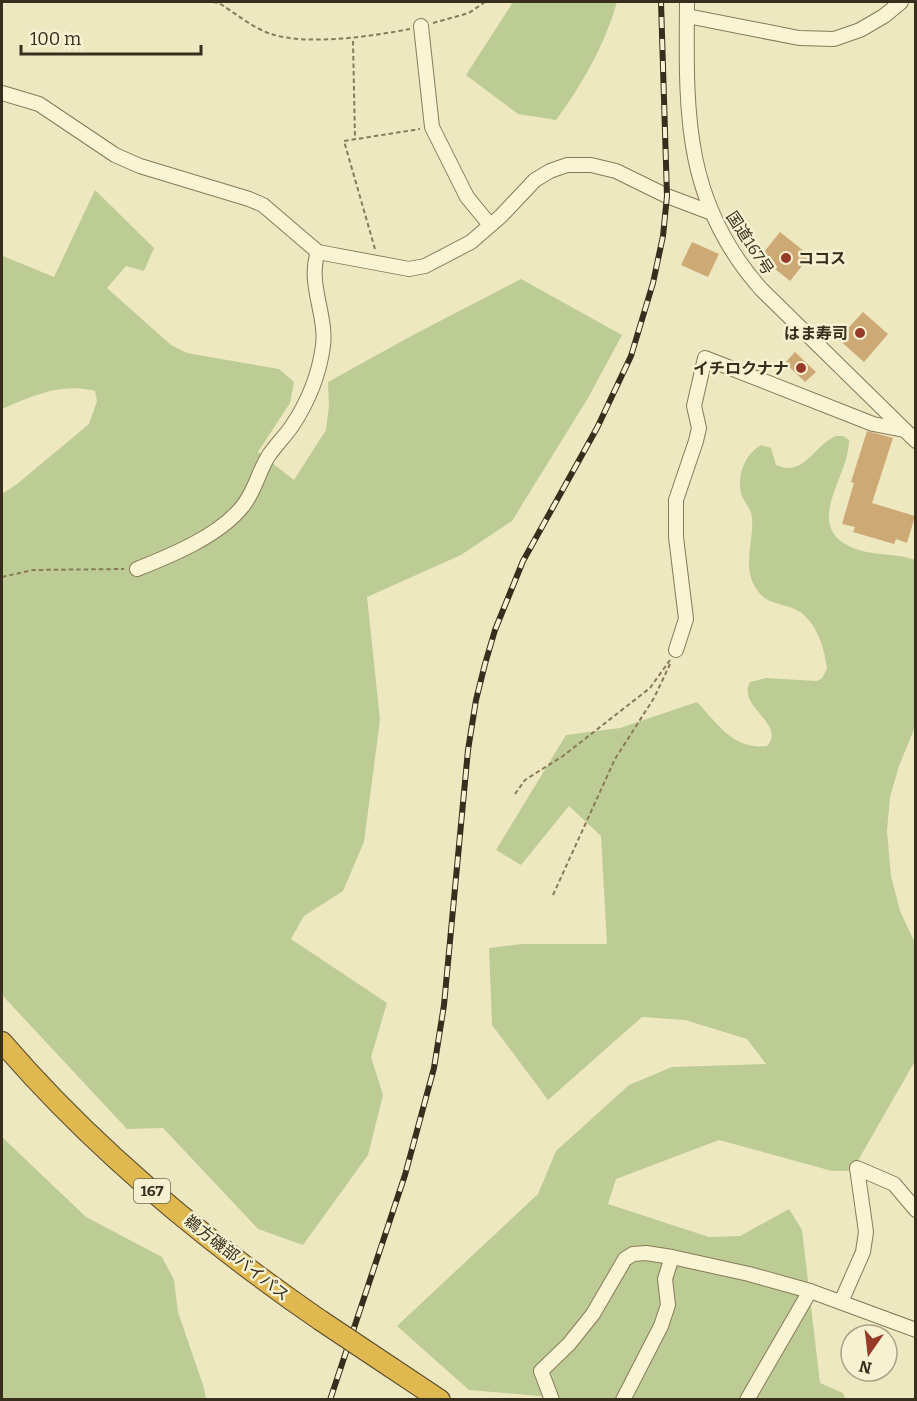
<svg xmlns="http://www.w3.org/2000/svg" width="917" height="1401" font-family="Bitter,'Noto Sans JP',serif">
<rect width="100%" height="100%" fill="#eee8c1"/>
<g fill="#bdcc95">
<path d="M 513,2 L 617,2 C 605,44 582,85 556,120 L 518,114 L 466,75 Z"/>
<path d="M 95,190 L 154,248 L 144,271 L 126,266 L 107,288 L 171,345 L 187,353 L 279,369 L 294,382 L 290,403 L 258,452 L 294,480 L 326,430 L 329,406 L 328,382 L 413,335 L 521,279 L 622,335 L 588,398 L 512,521 L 461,555 L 367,597 L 380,720 L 364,842 L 343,891 L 304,916 L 291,939 L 387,1003 L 371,1057 L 383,1095 L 368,1155 L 303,1245 L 258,1229 L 163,1128 L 127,1129 L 2,995 L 2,494 L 17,484 L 89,424 L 97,401 L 95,391 C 61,382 32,396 2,409 L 2,253 L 3,256 L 54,277 Z"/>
<path d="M 836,436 L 843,436 L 849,440 C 850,477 799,528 856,549 C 875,556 897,553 915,560 L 915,727 L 899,766 L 890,797 L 887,831 L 891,876 L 900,911 L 915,943 L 915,1061 L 852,1171 L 832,1171 L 719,1140 L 616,1179 L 608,1204 L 709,1237 L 740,1236 L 789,1209 L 802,1230 L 820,1383 L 843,1393 L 845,1399 L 586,1400 L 469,1390 L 397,1326 L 538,1194 L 556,1151 L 629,1085 L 672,1067 L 766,1064 L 747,1039 L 685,1020 L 642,1017 L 548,1100 L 492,1025 L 489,948 L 522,944 L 607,944 L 601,836 L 569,806 L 521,865 L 496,850 L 566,735 L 620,728 L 697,702 C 718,724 733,750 767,746 C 787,724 736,706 750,682 L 766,678 L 817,681 L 822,678 L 827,669 C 825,648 815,616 792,608 C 778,603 766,603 757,590 C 741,567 754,542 752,518 C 752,509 743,502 741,493 C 737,474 745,454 761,445 L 771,448 L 776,465 C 804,478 815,444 836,436 Z"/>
<path d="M 2,1137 L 86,1217 L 162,1257 L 174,1280 L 178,1312 L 204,1388 L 206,1399 L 2,1399 Z"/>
</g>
<g fill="#cda976">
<path d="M 780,232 L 810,256 L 790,281 L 760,257 Z"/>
<path d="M 692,242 L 719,254 L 708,277 L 681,265 Z"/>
<path d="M 863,312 L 888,334 L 864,362 L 838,339 Z"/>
<path d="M 795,352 L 816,372 L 805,382 L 785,363 Z"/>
<path d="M 867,431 L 893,438 L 872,503 L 915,516 L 907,543 L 896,539 L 894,544 L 853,532 L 855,527 L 842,524 L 854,483 L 851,482 Z"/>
</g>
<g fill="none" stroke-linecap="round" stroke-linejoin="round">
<defs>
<g id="minor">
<path d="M 687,2 C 686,112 683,201 761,289 L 916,441"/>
<path d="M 687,16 L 799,38 L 834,39 L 860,30 L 884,16 L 901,2"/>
<path d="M 421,26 L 432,127 L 467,197 L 490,225"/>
<path d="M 2,93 L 39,104 L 115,155 L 140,166 L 249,199 L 263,205 L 318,252 L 409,269 L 425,266 L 471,242 L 501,216 L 535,180 L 550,171 L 567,165 L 591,165 L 616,171 L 667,196 L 712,213"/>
<path d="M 137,569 C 170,556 219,536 242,507 C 255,492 258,472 269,455 C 276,445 285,436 292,426 C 308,402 319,375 323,346 C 327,315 307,283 318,252"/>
<path d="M 676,650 L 686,619 L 676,537 L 676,500 L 696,441 L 699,428 L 694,406 L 705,358 L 873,424 L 904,430"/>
<path d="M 841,1302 L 863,1252 L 866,1232 L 857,1168 L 894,1184 L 916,1210"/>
<path d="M 552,1400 L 541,1371 L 569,1344 L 593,1314 L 625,1259 L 633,1254 L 646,1253 L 672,1257 L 749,1274 L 810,1291 L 916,1330"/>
<path d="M 623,1400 L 661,1326 L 668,1305 L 665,1279 L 672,1257"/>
<path d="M 747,1400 L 810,1291"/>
</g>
<g id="highway">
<path d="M 2,1042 C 94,1149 204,1240 320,1320"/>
<path d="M 392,1368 L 440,1400"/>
</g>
</defs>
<use href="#minor" stroke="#887a58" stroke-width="16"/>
<use href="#highway" stroke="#55472d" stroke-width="22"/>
<g stroke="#887a58" stroke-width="2" stroke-dasharray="4.5 3" stroke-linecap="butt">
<path d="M 213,2 L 219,3 C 235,13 253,28 271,34 C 308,46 373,36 410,29"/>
<path d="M 433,23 L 469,13 L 485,2"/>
<path d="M 353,41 L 355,139"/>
<path d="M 375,249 L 344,141 L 420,129"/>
<path d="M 2,577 L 33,570 L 124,569"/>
<path d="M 515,794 L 525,780 L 563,756 L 650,688 L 670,660"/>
<path d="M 553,895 L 615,759 L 654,698 L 671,662"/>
</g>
<use href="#minor" stroke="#f9f4d4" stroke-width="14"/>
<use href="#highway" stroke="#dfb850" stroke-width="20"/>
<defs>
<path id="rail" d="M 330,1400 L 405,1175 L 434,1068 L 444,1005 L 468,750 L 476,700 L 485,664 L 495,630 L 523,561 L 597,428 L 631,356 L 653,283 L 663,236 L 667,196 L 661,2"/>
</defs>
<use href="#rail" stroke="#372e1d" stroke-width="6"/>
<use href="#rail" stroke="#f6f1d1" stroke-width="4" stroke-dasharray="11" stroke-linecap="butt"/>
<defs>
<path id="highway-bridge" d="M 320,1320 L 392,1368"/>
</defs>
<use href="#highway-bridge" stroke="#55472d" stroke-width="22" stroke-linecap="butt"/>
<use href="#highway-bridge" stroke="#dfb850" stroke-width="20"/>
</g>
<g fill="#983a28" stroke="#f6f1d1" stroke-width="2">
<circle cx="786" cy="258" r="6"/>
<circle cx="860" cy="333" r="6"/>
<circle cx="801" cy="368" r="6"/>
</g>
<g text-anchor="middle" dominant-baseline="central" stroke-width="5" stroke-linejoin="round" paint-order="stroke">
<rect fill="#f6f1d1" stroke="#706853" stroke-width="1.5" x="134" y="1179" width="36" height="24" rx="4.5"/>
<g font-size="15" font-weight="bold" fill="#372e1d">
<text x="152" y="1191">167</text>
</g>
<g font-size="16" fill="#372e1d" stroke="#f6f1d1">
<text transform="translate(750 243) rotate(57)">国道167号</text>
<text transform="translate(237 1258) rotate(38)">鵜方磯部バイパス</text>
</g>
<g font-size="16" font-weight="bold" fill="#372e1d" stroke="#f6f1d1" text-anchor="end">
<text x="798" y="258" text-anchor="start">ココス</text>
<text x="848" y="333">はま寿司</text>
<text x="789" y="368">イチロクナナ</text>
</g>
</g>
<rect width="917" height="1401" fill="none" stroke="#372e1d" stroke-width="6"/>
<g transform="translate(869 1353) rotate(194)"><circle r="28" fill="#f6f1d1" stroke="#aaa389" stroke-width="1.5"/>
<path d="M0-4.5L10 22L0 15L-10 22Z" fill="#983a28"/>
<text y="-9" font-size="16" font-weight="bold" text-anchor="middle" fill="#372e1d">N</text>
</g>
<path d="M21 45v9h180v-9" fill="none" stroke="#372e1d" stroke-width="3"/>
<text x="30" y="45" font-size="18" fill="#372e1d" stroke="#f6f1d1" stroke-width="4.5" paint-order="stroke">100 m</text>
</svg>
